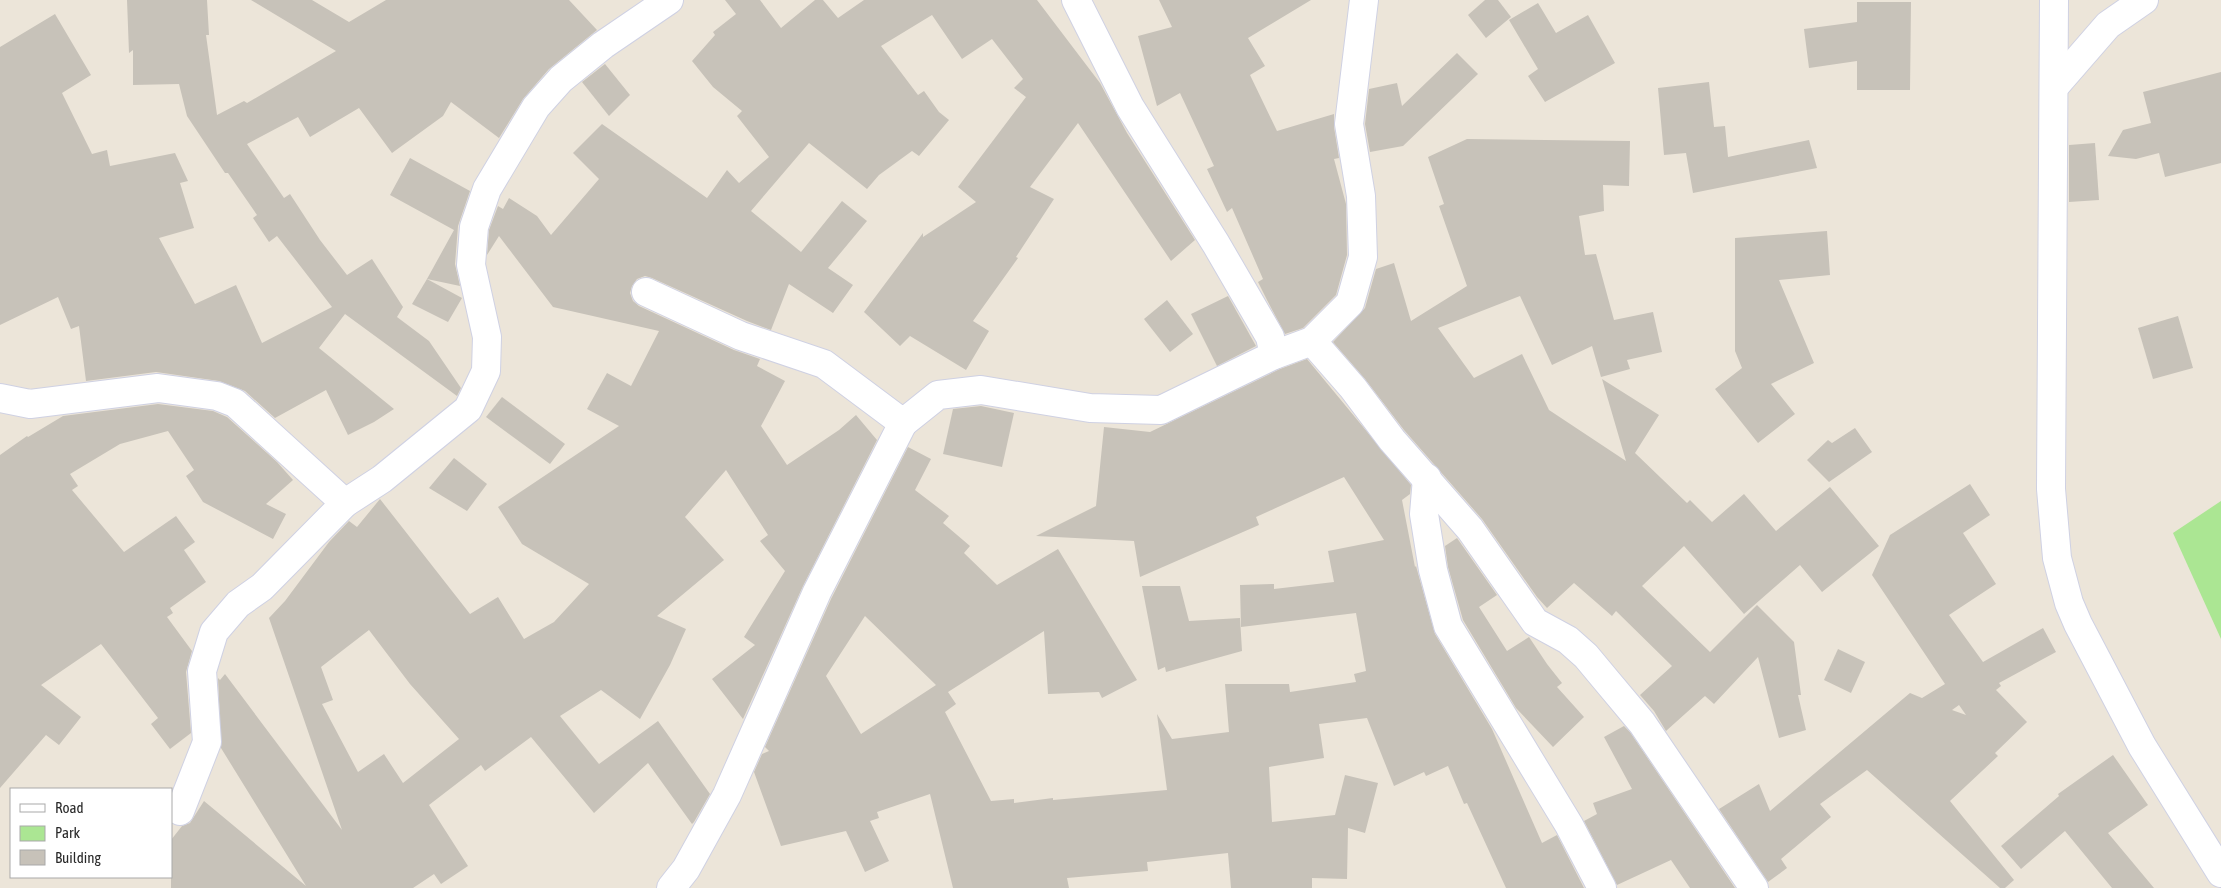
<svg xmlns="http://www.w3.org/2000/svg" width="2221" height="888" font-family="'Asap Condensed',sans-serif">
<rect width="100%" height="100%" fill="#ece5d9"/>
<path fill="#abe693" d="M 2221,501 L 2221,639 L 2173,533 Z"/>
<g fill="#c7c2b9" fill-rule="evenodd">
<path d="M 127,0 L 207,0 L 209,35 L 206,35 L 217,115 L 244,101 L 247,103 L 336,51 L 251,0 L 312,0 L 349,22 L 386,0 L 569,0 L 597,30 L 549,69 L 523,99 L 499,138 L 451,102 L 443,116 L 392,153 L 359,108 L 310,137 L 298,117 L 247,144 L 284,198 L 290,194 L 320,240 L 347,275 L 372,259 L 403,307 L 397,317 L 429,341 L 461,388 L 457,396 L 345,314 L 319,348 L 394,409 L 374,422 L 348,435 L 326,390 L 275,418 L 245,391 L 219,381 L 156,372 L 86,381 L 79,326 L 71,329 L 58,297 L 0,325 L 0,47 L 55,14 L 91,75 L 62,93 L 92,154 L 107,150 L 110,166 L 175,153 L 188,181 L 180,183 L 194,228 L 159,238 L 195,304 L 236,285 L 262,343 L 332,307 L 277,236 L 269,242 L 253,218 L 257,215 L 228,173 L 225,173 L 187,116 L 179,84 L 133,85 L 133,50 L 129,53 Z"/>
<path d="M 725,0 L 760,0 L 781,28 L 815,0 L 823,0 L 838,18 L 864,0 L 1037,0 L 1100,83 L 1127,133 L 1195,240 L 1171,261 L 1078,123 L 1030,187 L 1054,199 L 1016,257 L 1018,258 L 973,321 L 989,331 L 966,370 L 910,336 L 900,346 L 864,312 L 923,233 L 923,237 L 976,202 L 958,187 L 1026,97 L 1014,88 L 1023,79 L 992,39 L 962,59 L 932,15 L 881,46 L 918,95 L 924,91 L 939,112 L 949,120 L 919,156 L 912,151 L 879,175 L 867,189 L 809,143 L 751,211 L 801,252 L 842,201 L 867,221 L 828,268 L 853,285 L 833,313 L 789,284 L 771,330 L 747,321 L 652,278 L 645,276 L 637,279 L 632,286 L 630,293 L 633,301 L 639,306 L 734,350 L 760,359 L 757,366 L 785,381 L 761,426 L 787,465 L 839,430 L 856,415 L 877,440 L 803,586 L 743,719 L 712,679 L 755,645 L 744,637 L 785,571 L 760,541 L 768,535 L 726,470 L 685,517 L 724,560 L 657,616 L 686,629 L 670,665 L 640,719 L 601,690 L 560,716 L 599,764 L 658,721 L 710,794 L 694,822 L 692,824 L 648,763 L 594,813 L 531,737 L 485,771 L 481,765 L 429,805 L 468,866 L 441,884 L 434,874 L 413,888 L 171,888 L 171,840 L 182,826 L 190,823 L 204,801 L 306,886 L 221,748 L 218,678 L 220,680 L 225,674 L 342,830 L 269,618 L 285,601 L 329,542 L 349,521 L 357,527 L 380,499 L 470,614 L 498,597 L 524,639 L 554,622 L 589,584 L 522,544 L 498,507 L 619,426 L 587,409 L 607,373 L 631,386 L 659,331 L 553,307 L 499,236 L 487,255 L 489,230 L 498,206 L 503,209 L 509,198 L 537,216 L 551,235 L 599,179 L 573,153 L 602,124 L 707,198 L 727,170 L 739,183 L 769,157 L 737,116 L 742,111 L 713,87 L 692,61 L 715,35 L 713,32 L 736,14 ZM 369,630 L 410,684 L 459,739 L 403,783 L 384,754 L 358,772 L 322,704 L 333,700 L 321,667 Z"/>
<path d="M 1159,0 L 1311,0 L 1248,38 L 1265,66 L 1250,75 L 1277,131 L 1334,114 L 1334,127 L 1339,158 L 1334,159 L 1346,204 L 1347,255 L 1336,295 L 1303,328 L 1285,334 L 1267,300 L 1258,282 L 1263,279 L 1232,208 L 1227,212 L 1207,169 L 1214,166 L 1180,93 L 1157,106 L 1138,36 L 1172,27 Z"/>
<path d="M 1485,0 L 1498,0 L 1511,17 L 1486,38 L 1468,15 Z"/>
<path d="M 1857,2 L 1911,2 L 1910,90 L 1857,90 L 1857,61 L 1809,68 L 1804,29 L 1857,22 Z"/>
<path d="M 1538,3 L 1556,33 L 1588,15 L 1615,63 L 1545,102 L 1528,76 L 1538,69 L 1509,20 Z"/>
<path d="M 1457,53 L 1478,74 L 1403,146 L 1370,152 L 1365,124 L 1369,89 L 1397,83 L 1402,106 Z"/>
<path d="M 605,64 L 630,95 L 609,116 L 582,82 Z"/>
<path d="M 2221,72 L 2221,163 L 2165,177 L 2159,153 L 2136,159 L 2108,156 L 2123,130 L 2151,123 L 2143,92 Z"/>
<path d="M 1709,82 L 1714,127 L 1725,126 L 1728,157 L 1809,140 L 1817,168 L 1693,193 L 1686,153 L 1664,155 L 1658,88 Z"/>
<path d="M 1467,139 L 1630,141 L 1629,186 L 1603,185 L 1604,211 L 1579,216 L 1585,255 L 1596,254 L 1614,320 L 1653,312 L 1662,352 L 1627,360 L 1630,369 L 1601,377 L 1592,346 L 1552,365 L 1520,296 L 1438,328 L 1474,378 L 1522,354 L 1549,410 L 1626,461 L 1602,379 L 1659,415 L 1635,453 L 1687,503 L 1690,500 L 1712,522 L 1744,494 L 1776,531 L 1830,487 L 1879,546 L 1822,592 L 1800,565 L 1744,614 L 1684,546 L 1642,586 L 1710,652 L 1757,605 L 1794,642 L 1801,695 L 1798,695 L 1806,730 L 1779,738 L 1758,657 L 1714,704 L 1705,696 L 1666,731 L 1654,711 L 1640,695 L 1672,666 L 1616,611 L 1612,616 L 1574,583 L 1547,608 L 1537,597 L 1482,519 L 1404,430 L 1365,379 L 1333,342 L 1365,308 L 1376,269 L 1394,263 L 1411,321 L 1467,286 L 1439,206 L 1444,204 L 1428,157 Z"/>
<path d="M 2095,143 L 2099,200 L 2069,202 L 2069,145 Z"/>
<path d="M 410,158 L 470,191 L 458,226 L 455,264 L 460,286 L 427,279 L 454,230 L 390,195 Z"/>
<path d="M 1827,231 L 1830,275 L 1779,280 L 1814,363 L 1771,384 L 1795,414 L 1758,443 L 1715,389 L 1742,368 L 1735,351 L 1735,238 Z"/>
<path d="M 427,279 L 462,298 L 448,322 L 412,304 Z"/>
<path d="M 1228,296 L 1256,346 L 1217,366 L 1191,314 Z"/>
<path d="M 1167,300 L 1193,334 L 1170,352 L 1144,319 Z"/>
<path d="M 2178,316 L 2193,368 L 2153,379 L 2138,328 Z"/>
<path d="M 1307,359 L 1411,485 L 1410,494 L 1402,500 L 1415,567 L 1416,566 L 1435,634 L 1492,729 L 1542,843 L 1557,835 L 1584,888 L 1506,888 L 1467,803 L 1464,804 L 1448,766 L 1426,776 L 1424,772 L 1394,786 L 1367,718 L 1319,724 L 1324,758 L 1269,767 L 1272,822 L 1335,815 L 1345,775 L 1378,783 L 1365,833 L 1348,828 L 1347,879 L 1312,878 L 1312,888 L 1231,888 L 1228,853 L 1147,862 L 1148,871 L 1067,878 L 1069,888 L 953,888 L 930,794 L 877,812 L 879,818 L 870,821 L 889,861 L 865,872 L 846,831 L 781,846 L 754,772 L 762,754 L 769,751 L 765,747 L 831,599 L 908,447 L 931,459 L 915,490 L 949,516 L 943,523 L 970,546 L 964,553 L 997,585 L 1058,549 L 1137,680 L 1102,698 L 1099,692 L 1048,694 L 1044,631 L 948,692 L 956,704 L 945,712 L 991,801 L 1014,799 L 1014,803 L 1053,798 L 1053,800 L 1167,790 L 1157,714 L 1172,739 L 1229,732 L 1225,684 L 1289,684 L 1290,692 L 1356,682 L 1354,674 L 1366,671 L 1356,613 L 1241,627 L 1240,585 L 1274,584 L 1274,589 L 1334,582 L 1328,551 L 1384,540 L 1344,477 L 1256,517 L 1259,525 L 1140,577 L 1134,541 L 1036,536 L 1096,506 L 1104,427 L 1150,432 L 1280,369 ZM 865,616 L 936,685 L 861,734 L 826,676 Z"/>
<path d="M 502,397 L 565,444 L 550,464 L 486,417 Z"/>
<path d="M 158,404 L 213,411 L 227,417 L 277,462 L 293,480 L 266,504 L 286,514 L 273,539 L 203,502 L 186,476 L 194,470 L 168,431 L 120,444 L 70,474 L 78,486 L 72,490 L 124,552 L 176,516 L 195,542 L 184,550 L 206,582 L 170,608 L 173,613 L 167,617 L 192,651 L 186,672 L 191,733 L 170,749 L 151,724 L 158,718 L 101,644 L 41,685 L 81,717 L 59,745 L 46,735 L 0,788 L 0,455 L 27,436 L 28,437 L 63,416 Z"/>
<path d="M 981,406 L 1014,413 L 1002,467 L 943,454 L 953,409 Z"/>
<path d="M 1855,428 L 1872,452 L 1829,482 L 1807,460 L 1828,440 L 1832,443 Z"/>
<path d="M 454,458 L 487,484 L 467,511 L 429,488 Z"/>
<path d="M 1970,484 L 1990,515 L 1963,533 L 1996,584 L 1949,615 L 1983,662 L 2043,628 L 2056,652 L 1999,683 L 2001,686 L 1996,690 L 2027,722 L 1995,753 L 1998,756 L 1950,801 L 2014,880 L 2005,888 L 2000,888 L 1867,770 L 1820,804 L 1831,817 L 1781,859 L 1787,868 L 1768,882 L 1719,809 L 1759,784 L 1770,811 L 1910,693 L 1922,698 L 1945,684 L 1872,575 L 1890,535 ZM 1959,705 L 1966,715 L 1952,710 Z"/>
<path d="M 1457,538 L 1497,595 L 1479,607 L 1507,651 L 1529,637 L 1547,664 L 1562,683 L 1557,687 L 1584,717 L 1553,747 L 1516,708 L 1463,620 L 1448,567 L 1445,546 Z"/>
<path d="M 1142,586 L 1180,586 L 1189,621 L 1240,618 L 1242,651 L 1166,672 L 1165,667 L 1158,670 Z"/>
<path d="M 1838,649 L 1865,662 L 1851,693 L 1824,680 Z"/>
<path d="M 1624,726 L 1630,732 L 1735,888 L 1690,888 L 1671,860 L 1617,885 L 1584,821 L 1597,814 L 1593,803 L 1632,789 L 1604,737 Z"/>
<path d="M 2113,755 L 2148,805 L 2108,833 L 2154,888 L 2112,888 L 2065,831 L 2021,869 L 2001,846 L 2059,796 L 2058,794 Z"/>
</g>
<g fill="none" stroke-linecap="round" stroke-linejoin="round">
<defs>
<g id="minor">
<path d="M 1076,0 L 1130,107 L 1216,244 L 1270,337 L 1274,355"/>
<path d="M 2054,0 L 2051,489 L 2057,558 L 2069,603 L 2078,624 L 2142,746 L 2221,873"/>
<path d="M 2055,86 L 2108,25 L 2144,0"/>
<path d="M 646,292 L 741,336 L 824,364 L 903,423 L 938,395 L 981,390 L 1090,408 L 1161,410 L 1274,355 L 1312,341 L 1350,303 L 1363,257 L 1361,196 L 1349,124 L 1364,0"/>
<path d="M 1312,341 L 1353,388 L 1392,440 L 1470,529 L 1535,622 L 1568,640 L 1586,656 L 1606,680 L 1642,723 L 1754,888"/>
<path d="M 0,398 L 30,404 L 158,388 L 217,396 L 235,403 L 345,503 L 262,587 L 238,604 L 214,632 L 202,671 L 207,742 L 180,811"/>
<path d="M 1427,478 L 1424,514 L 1433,570 L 1448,626 L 1569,825 L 1602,888"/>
<path d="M 345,503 L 382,479 L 468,409 L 486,371 L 487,337 L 471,265 L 474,227 L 487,189 L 536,107 L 561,79 L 603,45 L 669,0"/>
<path d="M 671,888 L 686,869 L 727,795 L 817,592 L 903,423"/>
</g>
</defs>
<use href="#minor" stroke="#cfd1e3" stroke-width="30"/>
<use href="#minor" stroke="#fff" stroke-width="28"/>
</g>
<rect x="10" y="788" width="162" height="90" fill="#ffffff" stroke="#a9a9a9"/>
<rect x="20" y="804" width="25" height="8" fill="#ffffff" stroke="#a9a9a9"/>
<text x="55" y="813" font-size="15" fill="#292929">Road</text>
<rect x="20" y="826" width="25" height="15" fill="#abe693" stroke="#a9a9a9"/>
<text x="55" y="838" font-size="15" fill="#292929">Park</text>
<rect x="20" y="850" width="25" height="15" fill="#c7c2b9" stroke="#a9a9a9"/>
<text x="55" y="863" font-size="15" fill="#292929">Building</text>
</svg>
